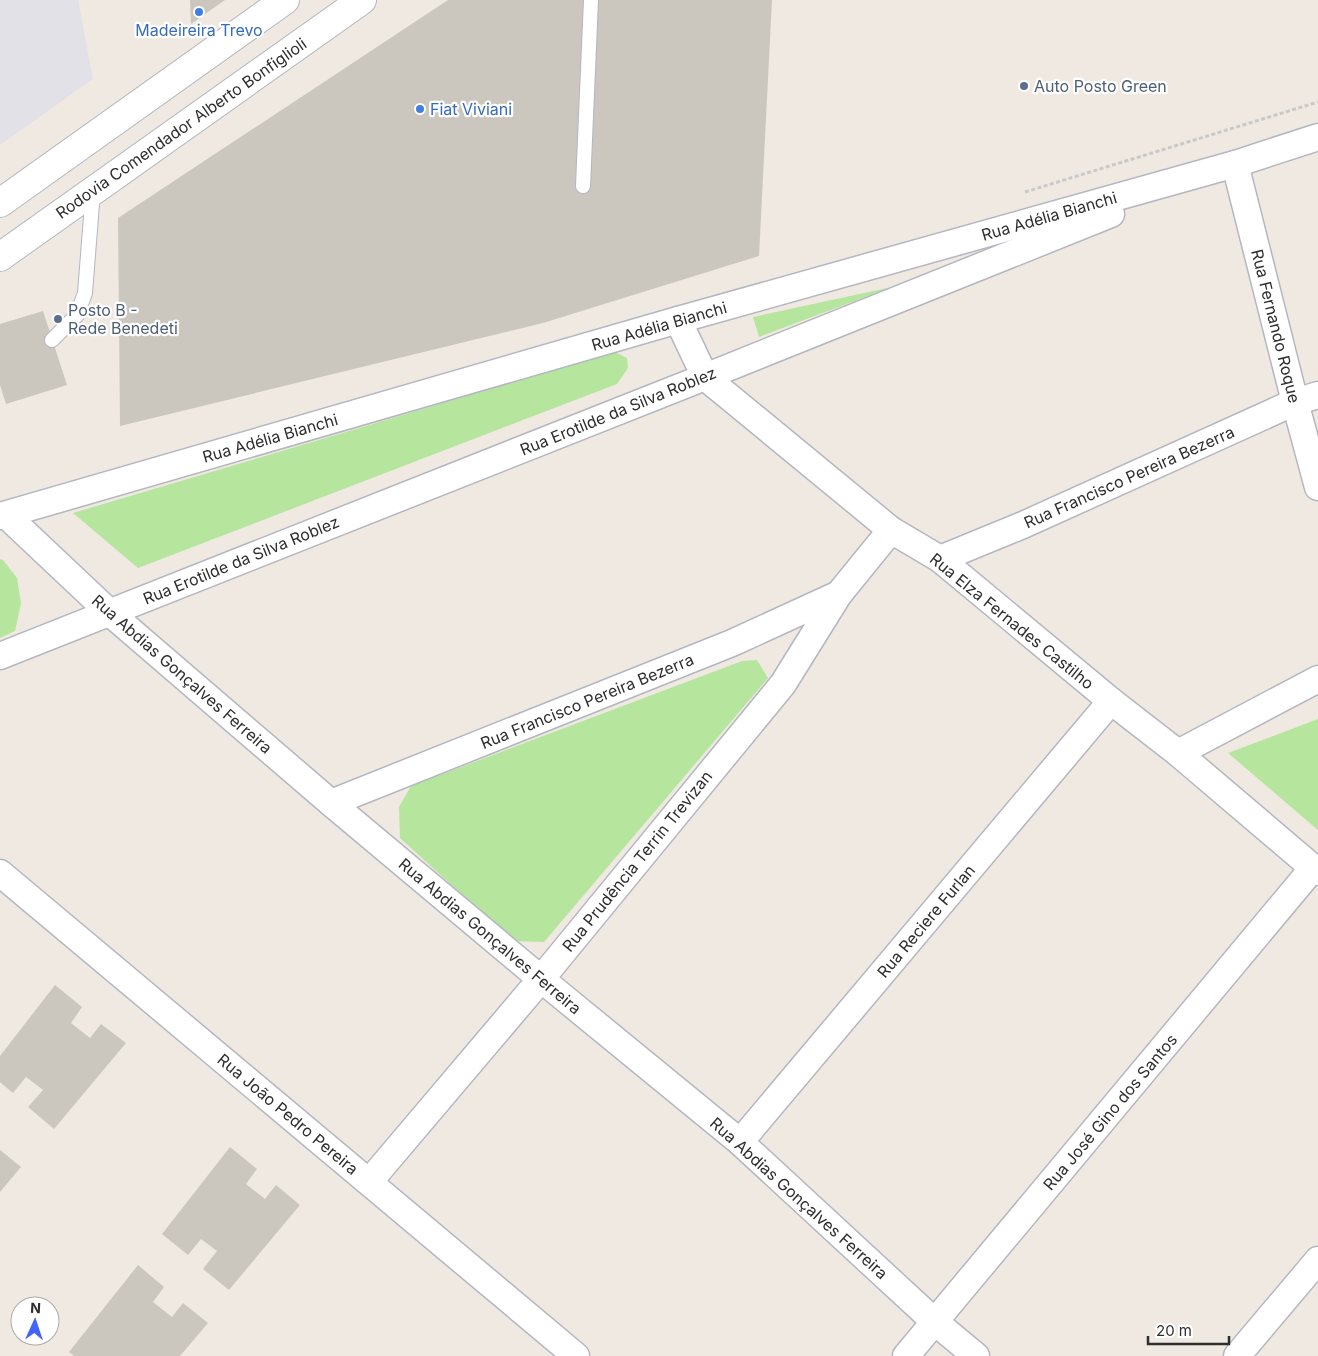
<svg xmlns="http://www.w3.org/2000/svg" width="1318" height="1356" font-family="Inter,sans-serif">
<rect width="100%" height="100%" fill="#efe9e1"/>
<path fill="#e3e1e8" d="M 0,0 L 78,0 L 93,79 L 0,145 Z"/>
<g fill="#b6e59e">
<path d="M 892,287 L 759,337 L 753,317 Z"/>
<path d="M 615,352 L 627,358 L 628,368 L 617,384 L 138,568 L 73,513 Z"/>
<path d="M 0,559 L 3,560 L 17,578 L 21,603 L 15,631 L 0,638 Z"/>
<path d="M 757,660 L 768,678 L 544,942 L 513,941 L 400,838 L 399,807 L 411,786 L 742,661 Z"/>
<path d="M 1318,719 L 1318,830 L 1228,753 Z"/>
</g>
<g fill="#cbc7bf">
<path d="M 190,0 L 225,0 L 191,24 Z"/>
<path d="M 448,0 L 772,0 L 759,256 L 543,323 L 120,426 L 118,218 Z"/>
<path d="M 43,311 L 67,385 L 6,404 L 0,385 L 0,324 Z"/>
<path d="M 55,985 L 82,1007 L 71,1023 L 90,1038 L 101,1024 L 126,1043 L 54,1129 L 28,1107 L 43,1090 L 26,1077 L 13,1093 L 0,1082 L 0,1056 Z"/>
<path d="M 230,1147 L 257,1169 L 246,1184 L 265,1199 L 276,1185 L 300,1205 L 229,1290 L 203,1269 L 217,1251 L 201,1239 L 188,1255 L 162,1234 Z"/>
<path d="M 0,1150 L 21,1167 L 0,1192 Z"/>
<path d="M 138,1265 L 164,1287 L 153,1302 L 172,1317 L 183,1303 L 208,1323 L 180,1356 L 74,1356 L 69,1352 Z"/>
</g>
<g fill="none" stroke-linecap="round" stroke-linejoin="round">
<defs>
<g id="service">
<path d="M 583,186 L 591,0"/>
<path d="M 52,340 L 77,315 L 85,293 L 93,191"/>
</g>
<g id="minor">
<path d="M 1235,164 L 1295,402 L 1318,487"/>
<path d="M 678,320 L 705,377 L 891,530 L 940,559 L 1111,701 L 1178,753 L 1318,872"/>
<path d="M 6,515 L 110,613 L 331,803 L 541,979 L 740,1142 L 935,1322 L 976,1356"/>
<path d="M 0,516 L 678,320 L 1235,164 L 1318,137"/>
<path d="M 940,559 L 1023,525 L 1295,402 L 1318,395"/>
<path d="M 0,656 L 705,377 L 1111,214"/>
<path d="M 1178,753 L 1318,679"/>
<path d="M 331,803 L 732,643 L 839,594"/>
<path d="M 0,873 L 576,1356"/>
<path d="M 740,1142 L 1111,701"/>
<path d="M 369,1182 L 541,979 L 783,684 L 839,594 L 891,530"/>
<path d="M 906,1356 L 1313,868"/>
<path d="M 1237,1356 L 1318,1260"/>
</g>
<g id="secondary">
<path d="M 0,203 L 285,0"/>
<path d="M 0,257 L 362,0"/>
</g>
</defs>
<use href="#service" stroke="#b4b7c1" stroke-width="16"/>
<use href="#minor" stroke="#b4b7c1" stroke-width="29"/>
<use href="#secondary" stroke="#b4b7c1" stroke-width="30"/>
<path stroke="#c9c9c9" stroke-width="3" stroke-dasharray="4 2.5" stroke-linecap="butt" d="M 1025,192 L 1318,102"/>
<use href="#service" stroke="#fff" stroke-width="14"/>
<use href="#minor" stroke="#fff" stroke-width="26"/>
<use href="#secondary" stroke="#fff" stroke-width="28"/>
</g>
<g fill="#3f7fe0" stroke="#fff" stroke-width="2">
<circle cx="199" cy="12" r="5"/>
<circle cx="420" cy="109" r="5"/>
</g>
<g fill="#5c6f8a" stroke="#fff" stroke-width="2">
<circle cx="1024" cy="86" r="5"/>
<circle cx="58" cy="319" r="5"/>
</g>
<g text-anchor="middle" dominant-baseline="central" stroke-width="4.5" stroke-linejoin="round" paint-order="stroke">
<g font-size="16" fill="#366cbe" stroke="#fff">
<text x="199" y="30">Madeireira Trevo</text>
<text x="430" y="109" text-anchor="start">Fiat Viviani</text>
</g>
<g font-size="16" fill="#4e5e75" stroke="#fff" text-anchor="start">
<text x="1034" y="86">Auto Posto Green</text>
<text x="68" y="310">Posto B -<tspan x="68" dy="18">Rede Benedeti</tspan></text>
</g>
<g font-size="16" fill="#2e2e2e" stroke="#fff">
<text transform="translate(181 128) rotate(-35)">Rodovia Comendador Alberto Bonfiglioli</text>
<text transform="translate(1049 216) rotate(-16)">Rua Adélia Bianchi</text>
<text transform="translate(659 326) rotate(-16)">Rua Adélia Bianchi</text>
<text transform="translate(1276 326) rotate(76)">Rua Fernando Roque</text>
<text transform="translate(618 411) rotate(-22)">Rua Erotilde da Silva Roblez</text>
<text transform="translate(270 438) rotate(-16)">Rua Adélia Bianchi</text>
<text transform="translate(1129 477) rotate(-24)">Rua Francisco Pereira Bezerra</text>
<text transform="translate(241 560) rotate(-22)">Rua Erotilde da Silva Roblez</text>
<text transform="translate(1012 621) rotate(39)">Rua Elza Fernades Castilho</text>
<text transform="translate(182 674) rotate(41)">Rua Abdias Gonçalves Ferreira</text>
<text transform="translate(587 701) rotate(-22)">Rua Francisco Pereira Bezerra</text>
<text transform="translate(637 861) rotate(-51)">Rua Prudência Terrin Trevizan</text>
<text transform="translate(926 921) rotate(-50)">Rua Reciere Furlan</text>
<text transform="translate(490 936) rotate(40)">Rua Abdias Gonçalves Ferreira</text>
<text transform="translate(1110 1112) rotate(-50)">Rua José Gino dos Santos</text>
<text transform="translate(288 1114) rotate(40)">Rua João Pedro Pereira</text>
<text transform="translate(799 1198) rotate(42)">Rua Abdias Gonçalves Ferreira</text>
</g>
</g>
<g transform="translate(35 1321) rotate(3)"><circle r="24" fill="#ffffff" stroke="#ababab"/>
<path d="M0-4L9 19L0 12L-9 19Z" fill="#4264fb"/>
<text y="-8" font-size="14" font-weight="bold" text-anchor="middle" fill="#2e2e2e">N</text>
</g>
<path d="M1148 1336v8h81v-8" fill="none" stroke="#2e2e2e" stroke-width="2.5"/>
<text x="1156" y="1336" font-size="15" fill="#2e2e2e" stroke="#ffffff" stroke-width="4" paint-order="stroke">20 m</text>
</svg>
